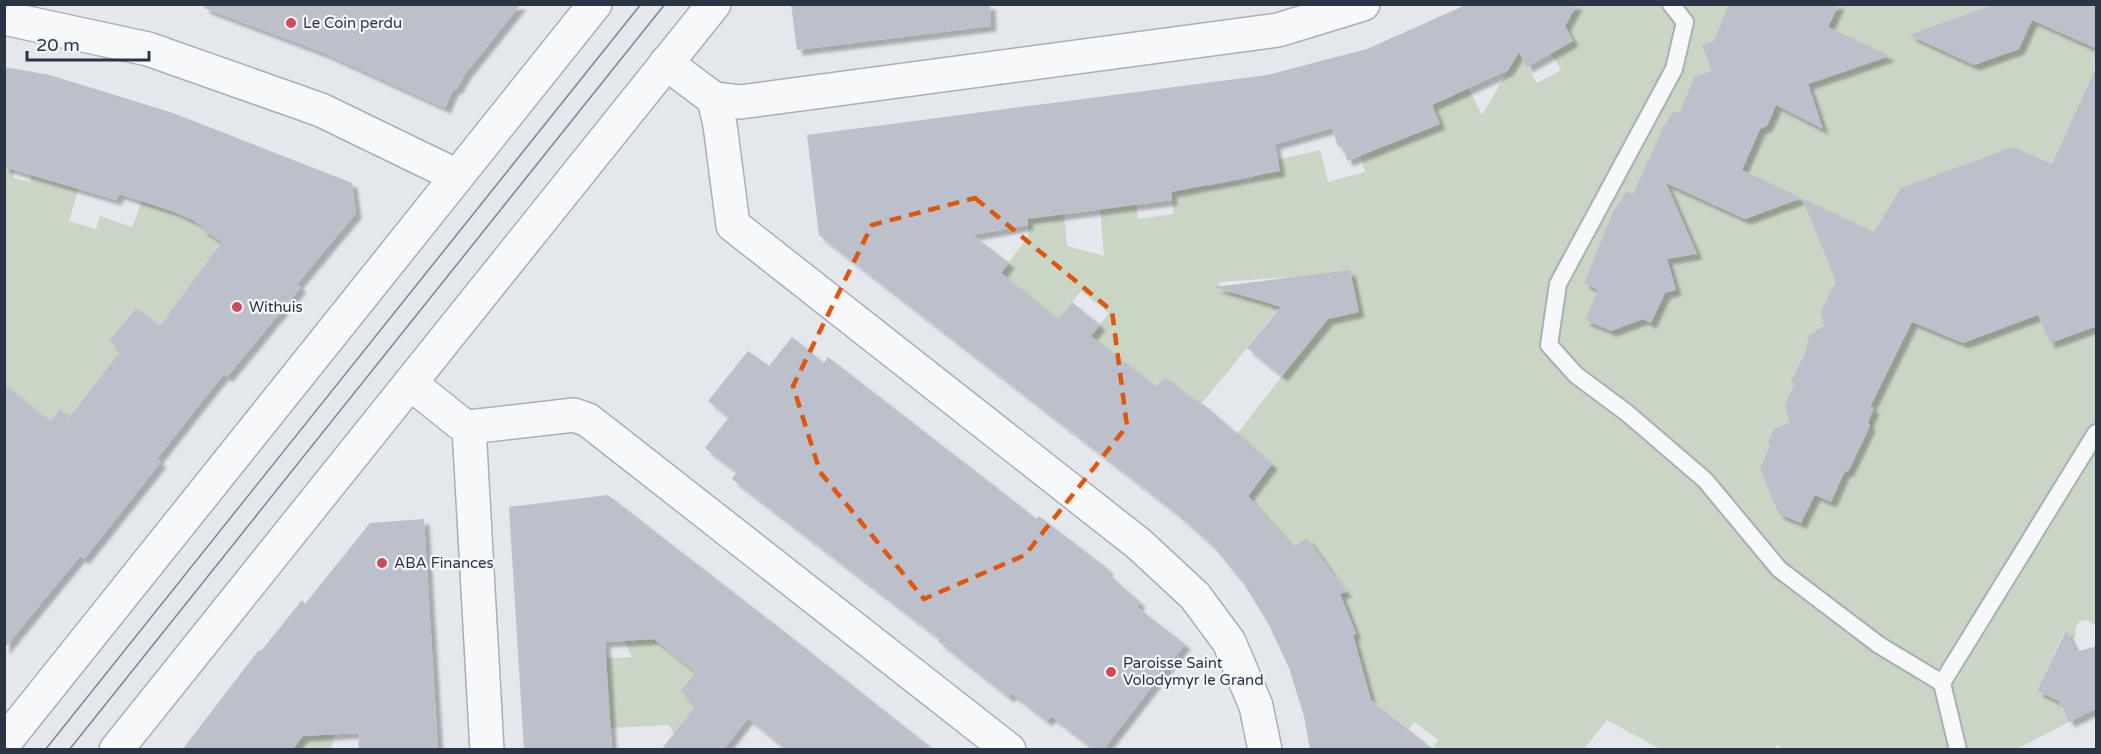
<svg xmlns="http://www.w3.org/2000/svg" width="2101" height="754" font-family="'Varela Round',sans-serif">
<defs>
<filter id="shadow"><feDropShadow dx="5.5" dy="5.5" stdDeviation="1.5" flood-color="#0004"/></filter>
</defs>
<rect width="100%" height="100%" fill="#e4e7ec"/>
<g fill="#c9d6c5">
<path d="M 1577,5 L 2096,5 L 2096,626 L 2087,620 L 2080,621 L 2075,629 L 2076,636 L 2071,640 L 2065,630 L 2037,691 L 2046,695 L 2054,692 L 2069,722 L 2015,750 L 1784,750 L 1777,745 L 1775,750 L 1660,749 L 1607,720 L 1584,749 L 1436,749 L 1433,747 L 1438,740 L 1414,722 L 1409,729 L 1368,697 L 1345,638 L 1356,633 L 1350,618 L 1328,599 L 1348,591 L 1336,575 L 1319,587 L 1306,569 L 1321,558 L 1308,539 L 1293,548 L 1248,496 L 1272,464 L 1237,434 L 1282,376 L 1293,277 L 1219,282 L 1220,289 L 1281,306 L 1190,418 L 1176,406 L 1186,393 L 1165,377 L 1156,387 L 1081,348 L 1109,313 L 1081,291 L 1057,320 L 1001,273 L 1029,235 L 1024,196 L 1064,214 L 1067,246 L 1104,256 L 1100,209 L 1136,202 L 1138,219 L 1174,214 L 1168,167 L 1206,176 L 1208,186 L 1251,179 L 1278,160 L 1320,150 L 1328,182 L 1365,172 L 1356,138 L 1400,140 L 1439,124 L 1431,103 L 1468,87 L 1482,115 L 1519,52 L 1537,83 L 1561,70 L 1551,53 L 1573,41 L 1565,26 Z"/>
<path d="M 5,167 L 14,170 L 13,178 L 30,182 L 32,174 L 80,184 L 69,221 L 96,229 L 100,216 L 132,227 L 142,201 L 206,225 L 222,242 L 212,255 L 223,264 L 160,326 L 136,308 L 109,341 L 130,358 L 86,432 L 60,410 L 50,421 L 12,390 L 5,399 Z"/>
<path d="M 613,618 L 668,641 L 664,647 L 678,658 L 702,664 L 680,691 L 696,705 L 674,734 L 669,725 L 610,728 L 608,692 L 598,659 L 632,657 Z"/>
<path d="M 321,713 L 337,726 L 331,749 L 292,750 Z"/>
</g>
<g fill="#bbc0ca" filter="url(#shadow)">
<path d="M 205,4 L 521,4 L 465,74 L 456,90 L 454,88 L 445,108 L 324,53 L 204,8 Z"/>
<path d="M 791,4 L 990,4 L 991,26 L 797,50 Z"/>
<path d="M 1468,4 L 1577,4 L 1565,26 L 1573,41 L 1527,67 L 1519,52 L 1508,70 L 1432,105 L 1440,124 L 1347,161 L 1343,146 L 1338,147 L 1332,128 L 1275,144 L 1280,171 L 1171,192 L 1172,200 L 1027,219 L 1028,225 L 973,235 L 1009,263 L 1001,273 L 1058,319 L 1072,302 L 1100,325 L 1091,336 L 1156,387 L 1165,377 L 1201,405 L 1202,403 L 1272,464 L 1248,496 L 1293,548 L 1307,538 L 1346,592 L 1340,594 L 1356,634 L 1353,635 L 1371,700 L 1434,750 L 1310,750 L 1304,716 L 1289,668 L 1268,623 L 1244,584 L 1213,546 L 1174,511 L 819,235 L 807,135 L 1267,75 L 1367,49 Z"/>
<path d="M 1729,4 L 1839,4 L 1828,27 L 1890,56 L 1808,84 L 1823,129 L 1776,105 L 1767,126 L 1760,129 L 1742,170 L 1874,232 L 1901,188 L 2013,147 L 2052,164 L 2097,66 L 2097,326 L 2050,343 L 2038,315 L 1963,343 L 1912,322 L 1870,407 L 1874,408 L 1868,422 L 1870,426 L 1849,470 L 1844,473 L 1831,502 L 1815,495 L 1801,523 L 1779,514 L 1760,469 L 1770,446 L 1768,441 L 1774,429 L 1790,423 L 1785,405 L 1795,384 L 1791,382 L 1805,353 L 1809,336 L 1824,326 L 1821,311 L 1836,281 L 1802,198 L 1745,219 L 1666,183 L 1697,254 L 1667,259 L 1676,290 L 1665,293 L 1651,323 L 1643,319 L 1611,331 L 1585,320 L 1598,290 L 1584,283 L 1613,212 L 1627,191 L 1633,194 L 1664,126 L 1674,111 L 1680,113 L 1694,77 L 1712,71 L 1702,45 L 1714,41 Z"/>
<path d="M 1995,4 L 2097,4 L 2097,49 L 2032,20 L 2019,49 L 1974,65 L 1909,35 Z"/>
<path d="M 4,67 L 50,75 L 173,113 L 352,183 L 356,213 L 297,284 L 301,287 L 227,377 L 224,374 L 195,410 L 157,459 L 161,462 L 84,559 L 80,556 L 4,649 L 4,384 L 50,421 L 60,409 L 69,418 L 121,351 L 109,341 L 136,308 L 160,326 L 222,242 L 201,229 L 203,227 L 193,220 L 173,211 L 119,194 L 116,200 L 4,167 Z"/>
<path d="M 1350,270 L 1359,312 L 1328,319 L 1282,376 L 1247,348 L 1281,307 L 1214,287 Z"/>
<path d="M 792,337 L 824,363 L 828,357 L 1037,519 L 1039,516 L 1108,569 L 1106,572 L 1140,602 L 1137,607 L 1185,644 L 1103,750 L 1095,750 L 1051,716 L 1047,721 L 1011,693 L 1009,697 L 938,641 L 940,639 L 732,479 L 737,472 L 705,448 L 729,417 L 708,401 L 748,351 L 769,366 Z"/>
<path d="M 608,495 L 804,647 L 934,750 L 787,750 L 748,718 L 723,750 L 661,750 L 696,705 L 680,691 L 696,672 L 654,639 L 605,642 L 612,750 L 524,750 L 509,507 Z"/>
<path d="M 424,519 L 438,750 L 359,750 L 358,733 L 303,736 L 292,750 L 182,750 L 258,651 L 262,650 L 302,600 L 305,604 L 370,523 Z"/>
<path d="M 2066,630 L 2076,652 L 2097,646 L 2097,708 L 2069,722 L 2059,701 L 2037,691 Z"/>
</g>
<g fill="none" stroke-linecap="round" stroke-linejoin="round">
<defs>
<g id="service">
<path d="M 1671,4 L 1685,22 L 1674,69 L 1558,284 L 1549,345 L 1576,375 L 1627,413 L 1705,480 L 1779,569 L 1879,645 L 1942,683"/>
<path d="M 1958,750 L 1942,683 L 2096,433"/>
</g>
<g id="minor">
<path d="M 4,18 L 148,49 L 321,110 L 457,176"/>
<path d="M 666,63 L 714,99 L 720,125 L 733,225 L 1139,544 L 1195,596 L 1229,642 L 1256,706 L 1265,750"/>
<path d="M 714,99 L 740,102 L 1278,30 L 1363,4"/>
<path d="M 410,383 L 460,423 L 469,427 L 574,415 L 588,420 L 1009,750"/>
<path d="M 469,427 L 487,750"/>
</g>
<g id="tertiary">
<path d="M 4,743 L 595,4"/>
<path d="M 116,750 L 714,4"/>
</g>
</defs>
<use href="#service" stroke="#a9aeb7" stroke-width="20"/>
<use href="#minor" stroke="#a9aeb7" stroke-width="36"/>
<use href="#tertiary" stroke="#a9aeb7" stroke-width="36"/>
<use href="#service" stroke="#f7f8fa" stroke-width="16"/>
<use href="#minor" stroke="#f7f8fa" stroke-width="33"/>
<use href="#tertiary" stroke="#f7f8fa" stroke-width="33"/>
<g stroke="#7d8696" stroke-width="1.5">
<path d="M 45,750 L 641,4"/>
<path d="M 69,750 L 665,4"/>
</g>
</g>
<path fill="none" stroke="#df570f" stroke-width="4.5" stroke-dasharray="12 8" stroke-linejoin="round" d="M 975,198 L 1112,311 L 1127,426 L 1025,555 L 924,599 L 820,472 L 793,386 L 872,225 Z"/>
<g fill="#d1495b" stroke="#f4f6f9" stroke-width="2">
<circle cx="291" cy="23" r="6"/>
<circle cx="237" cy="307" r="6"/>
<circle cx="382" cy="563" r="6"/>
<circle cx="1111" cy="672" r="6"/>
</g>
<g text-anchor="middle" dominant-baseline="central" stroke-width="4.5" stroke-linejoin="round" paint-order="stroke">
<g font-size="15" fill="#2b3445" stroke="#f4f6f9" text-anchor="start">
<text x="303" y="23">Le Coin perdu</text>
<text x="249" y="307">Withuis</text>
<text x="394" y="563">ABA Finances</text>
<text x="1123" y="663">Paroisse Saint<tspan x="1123" dy="17">Volodymyr le Grand</tspan></text>
</g>
</g>
<rect width="2101" height="754" fill="none" stroke="#2b3445" stroke-width="12"/>
<path d="M27 51v9h122v-9" fill="none" stroke="#2b3445" stroke-width="3"/>
<text x="36" y="51" font-size="18" fill="#2b3445" stroke="#f4f6f9" stroke-width="4.5" paint-order="stroke">20 m</text>
</svg>
